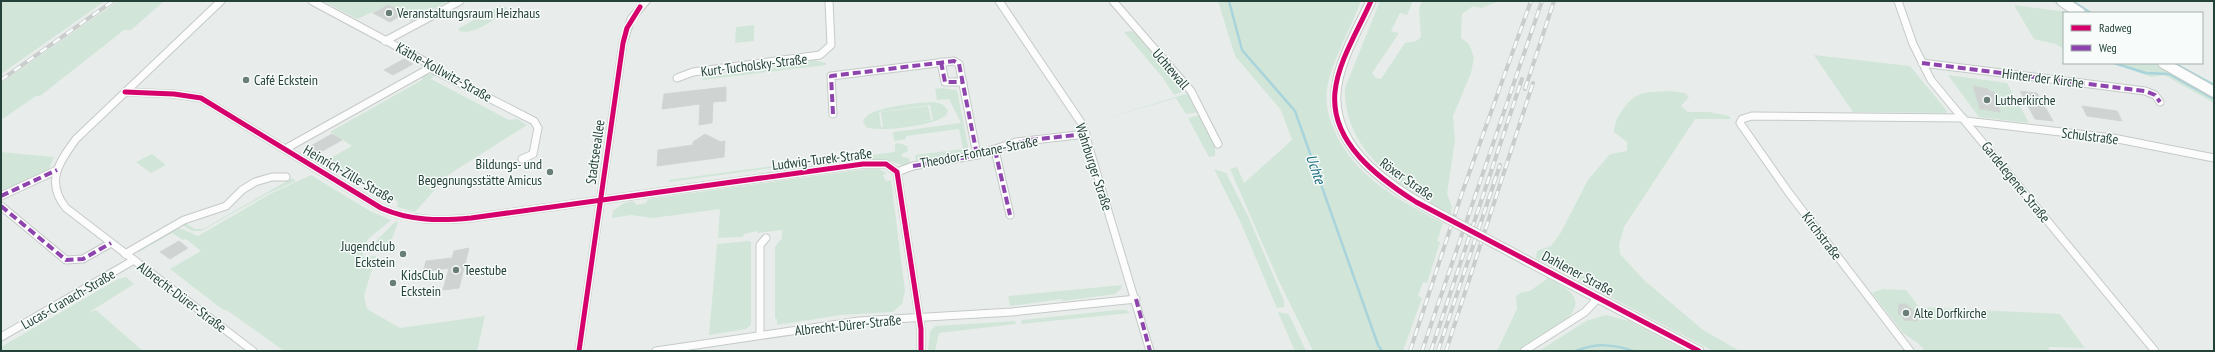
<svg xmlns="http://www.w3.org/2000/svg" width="2215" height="352" font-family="'PT Sans Narrow',sans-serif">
<rect width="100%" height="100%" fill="#e8edeb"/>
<g fill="#d1e6d8" fill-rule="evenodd">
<path d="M 1,1 L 105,1 L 1,74 Z"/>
<path d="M 118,1 L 164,1 L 131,30 L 124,30 L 40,96 L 36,96 L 1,120 L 1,83 Z"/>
<path d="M 323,1 L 448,1 L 410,22 L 409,21 L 414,17 L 408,14 L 402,15 L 405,13 L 388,5 L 357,19 Z"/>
<path d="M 1218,1 L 1361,1 C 1351,28 1332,60 1327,89 C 1325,102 1328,115 1333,127 C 1352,176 1399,200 1443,223 L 1437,241 L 1440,242 L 1427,283 L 1423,282 L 1418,296 L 1422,298 L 1403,351 L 1313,351 L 1277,277 L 1230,169 L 1237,167 L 1244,183 L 1292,140 L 1281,110 L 1235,56 Z"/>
<path d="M 1380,1 L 1413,1 L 1407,15 L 1400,13 L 1391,31 L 1399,33 L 1372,73 L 1376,78 L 1381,79 L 1405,43 L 1416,41 L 1421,37 L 1419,8 L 1422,1 L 1499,1 L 1481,8 L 1473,6 L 1462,14 L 1461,38 L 1469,44 L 1474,58 L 1471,73 L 1453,116 L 1455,140 L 1447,194 L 1452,207 L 1451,214 C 1401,188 1343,151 1345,88 Z"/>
<path d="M 2052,1 L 2058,1 L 2075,13 L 2064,13 L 2064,49 L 2055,44 L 2034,39 L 2014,5 L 2067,12 Z"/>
<path d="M 500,6 L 508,8 C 497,18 474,36 459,31 L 459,28 Z"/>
<path d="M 754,25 L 754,41 L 735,43 L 736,27 Z"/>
<path d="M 1131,31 L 1139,35 L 1186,90 L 1174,95 L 1163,78 L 1124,32 Z"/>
<path d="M 1814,55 L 1910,66 L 1947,111 L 1946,113 L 1853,112 Z"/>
<path d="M 813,60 L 826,63 L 826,65 L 702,80 L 702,74 L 706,74 L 706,77 L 742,73 L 742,69 L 745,69 L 745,72 L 800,65 Z"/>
<path d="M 2111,63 L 2157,63 L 2214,95 L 2214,103 L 2164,75 L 2151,77 Z"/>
<path d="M 427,74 L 435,75 L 431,79 L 509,120 L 517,119 L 527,125 L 437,182 L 440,184 L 415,212 L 397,207 L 398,202 L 327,160 L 352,146 L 330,132 L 422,80 L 422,76 Z"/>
<path d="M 1948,75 L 2007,83 L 2029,123 L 1979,117 Z"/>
<path d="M 941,88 L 957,90 L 969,151 L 965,154 L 916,161 L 915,155 L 963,149 L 959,129 L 906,136 L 906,139 L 894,141 L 893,132 L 961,123 L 949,99 L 937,100 L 935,89 Z"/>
<path d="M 1670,91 L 1685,93 L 1689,97 L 1681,106 L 1688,112 L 1709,112 L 1729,116 L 1731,119 L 1695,119 L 1624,227 L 1619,245 L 1620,254 L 1645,281 L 1703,330 L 1740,351 L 1713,351 L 1536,258 L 1537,251 L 1551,246 L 1560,234 L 1588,180 L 1610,154 L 1627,151 L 1627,142 L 1614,132 C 1615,122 1617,118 1623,109 C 1638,89 1646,93 1670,91 Z"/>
<path d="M 1189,93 L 1199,112 L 1186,114 L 1176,98 L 1097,121 Z"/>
<path d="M 934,102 L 942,104 L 948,110 L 946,115 C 938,125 878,133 866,127 L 863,122 C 866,106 919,103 934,102 ZM 930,105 L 933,120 L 881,127 L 879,112 Z"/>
<path d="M 928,106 L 931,120 L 883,127 L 881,112 Z"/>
<path d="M 1200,115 L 1215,146 L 1215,156 L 1209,157 L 1188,118 Z"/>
<path d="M 899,143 L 907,146 L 908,151 L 902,154 L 902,157 L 909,158 L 910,163 L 905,166 L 887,160 L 866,160 L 865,155 L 669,182 L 669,180 L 870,153 L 871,155 L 895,152 L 895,144 Z"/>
<path d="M 1,152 L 54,157 L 49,169 L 45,172 L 1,195 Z"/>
<path d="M 152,154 L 166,165 L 151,173 L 136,162 Z"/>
<path d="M 866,169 L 878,169 L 887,173 L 883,175 L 886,181 L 891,180 L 905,291 L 902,304 L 893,312 L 841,315 L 777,325 L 777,319 L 775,319 L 775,247 L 782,238 L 782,230 L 757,233 L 757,231 L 744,234 L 743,237 L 718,238 L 720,209 L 653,218 L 631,215 L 612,218 L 613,211 L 624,203 L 633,201 L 637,205 L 646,203 L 648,199 Z"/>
<path d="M 1214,169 L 1226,173 L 1249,218 L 1284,301 L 1284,307 L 1277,308 L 1240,221 Z"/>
<path d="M 311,175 L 370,211 L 391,220 L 368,239 L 362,257 L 376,256 L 364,296 L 367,309 L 400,328 L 485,316 L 477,351 L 284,351 L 228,311 L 222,309 L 170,269 L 201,251 L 186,239 L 183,240 L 172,233 L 139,252 L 136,250 L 175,228 L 182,229 L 198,236 L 270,194 Z"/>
<path d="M 292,178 L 296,181 L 269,193 L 201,231 L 192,231 L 181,224 L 184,222 L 195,229 L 203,229 Z"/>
<path d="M 396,221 L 398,222 L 389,247 L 384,249 L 385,243 L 374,243 Z"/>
<path d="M 748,241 L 751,242 L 751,325 L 746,329 L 709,335 L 717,244 Z"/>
<path d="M 126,277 L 134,284 L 88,313 L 96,310 L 143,351 L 1,351 L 1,347 L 118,279 Z"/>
<path d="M 1548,278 C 1566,288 1587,297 1568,318 L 1518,351 L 1497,351 L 1517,309 L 1516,296 L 1522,292 L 1530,291 Z"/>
<path d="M 1122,285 L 1121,289 L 1115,294 L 1062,301 L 1062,299 L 1010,306 L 1008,296 Z"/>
<path d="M 1883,289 L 1906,290 L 1919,307 L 2060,314 L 2085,348 L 2048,347 L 2050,351 L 1925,351 L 1919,344 L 1903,333 L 1872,293 Z"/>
<path d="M 1117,310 L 1126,310 L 1130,313 L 1021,324 L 1022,320 Z"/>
<path d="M 1278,312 L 1288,314 L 1290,317 L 1306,351 L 1295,351 Z"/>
<path d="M 1606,315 L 1629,321 L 1686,351 L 1539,351 L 1586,321 Z"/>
<path d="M 1015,321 L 1016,324 L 939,333 L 935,351 L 928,351 L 930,332 L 935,326 Z"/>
</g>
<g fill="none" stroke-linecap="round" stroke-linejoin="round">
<g stroke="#a9d4db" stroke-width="2.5">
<path d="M 1229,1 L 1242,50 L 1295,111 L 1378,345 L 1382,351"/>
<path d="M 2072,1 L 2091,13"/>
<path d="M 2114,63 L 2146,73 L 2169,74 L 2214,99"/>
<path d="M 2174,63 L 2214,85"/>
<path d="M 1576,351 C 1596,343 1613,344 1633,351"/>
</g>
</g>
<g fill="#cfd4d2" stroke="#d1d6d4">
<path d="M 388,5 L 405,13 L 390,22 L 373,13 Z"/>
<path d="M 404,59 L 413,64 L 393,75 L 384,70 Z"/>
<path d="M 1973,86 L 1988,89 L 1989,91 L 1994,92 L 2000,112 L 1980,109 Z"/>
<path d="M 726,87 L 726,101 L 713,102 L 712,123 L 699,125 L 700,104 L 662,109 L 664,94 Z"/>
<path d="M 2020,91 L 2037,93 L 2053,121 L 2035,119 Z"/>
<path d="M 2082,106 L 2117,111 L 2122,121 L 2087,116 Z"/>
<path d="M 332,134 L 342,140 L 319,153 L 309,147 Z"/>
<path d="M 705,134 L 721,142 L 725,141 L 724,157 L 657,166 L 658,150 L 693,145 L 693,142 Z"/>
<path d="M 179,241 L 188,248 L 170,259 L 160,252 Z"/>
<path d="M 469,248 L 459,288 L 443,290 L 449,268 L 423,272 L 426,261 L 452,258 L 454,251 Z"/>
<path d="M 1899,304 L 1906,304 L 1912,309 L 1918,321 L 1904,320 L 1902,315 L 1898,314 Z"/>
</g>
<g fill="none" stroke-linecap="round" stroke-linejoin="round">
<defs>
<g id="minor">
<path d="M 221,1 L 76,139 C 59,162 45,182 66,208 L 253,351"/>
<path d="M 312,1 L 424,61 L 430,68 L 534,121 L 538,128 L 533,154 L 522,159"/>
<path d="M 999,1 L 1082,124 L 1150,351"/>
<path d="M 1113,1 L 1191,91 L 1218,144"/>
<path d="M 1898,1 L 1913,44 L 1931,80 L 2155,351"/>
<path d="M 385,41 L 460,1"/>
<path d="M 941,62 L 945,82 L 963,82"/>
<path d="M 1922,63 L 2145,91 L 2155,95 L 2160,102"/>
<path d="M 677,78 L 693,72 L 820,55 L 831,45 L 829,1"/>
<path d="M 125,92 L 174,94 L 201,98 L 381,208 C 410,221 440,221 471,218 L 863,164 L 886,164 L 897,172 L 921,329 L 921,351"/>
<path d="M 833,114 L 831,76 L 954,61 L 959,64 L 977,155"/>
<path d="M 1966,121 L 2113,138 L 2214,158"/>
<path d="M 285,149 L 430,68"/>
<path d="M 995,150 L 1010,215"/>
<path d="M 897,172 L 913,166 L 977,155 L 1016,142 L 1086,134"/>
<path d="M 1,196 L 57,170"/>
<path d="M 1,206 L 66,260 L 83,259 L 111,243"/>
<path d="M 125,254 L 184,220 L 226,206 L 242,190 L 255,182 L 272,177 L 286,177"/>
<path d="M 760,335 L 760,245 L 766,238"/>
<path d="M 1,337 L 134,260"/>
<path d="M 579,351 L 623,43 L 631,19 L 646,1"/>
<path d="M 656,351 L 859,321 L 1012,312 L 1136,299"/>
<path d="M 1524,351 L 1585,312 L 1598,298"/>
<path d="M 1910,351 L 1789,193 L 1740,123 L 1742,119 L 1752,116 L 1963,118"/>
</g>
<g id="tertiary">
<path d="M 1371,1 C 1359,27 1344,52 1338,79 C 1322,148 1394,190 1445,217"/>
<path d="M 1552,274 L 1699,351"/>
</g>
<g id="secondary">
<path d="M 2062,1 L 2080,13"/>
<path d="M 2163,63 L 2214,92"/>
</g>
</defs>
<use href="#minor" stroke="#c5cac8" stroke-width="9"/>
<use href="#tertiary" stroke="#c5cac8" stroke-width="11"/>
<use href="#secondary" stroke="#c3cbc8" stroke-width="12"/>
<use href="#minor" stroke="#fcfcfc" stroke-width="7"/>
<use href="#tertiary" stroke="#fcfcfc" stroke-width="9"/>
<use href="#secondary" stroke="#fcfcfc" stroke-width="10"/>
<defs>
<g id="rail">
<path d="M 1,80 L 113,1"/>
<path d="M 1525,89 L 1554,1"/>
<path d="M 1410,351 L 1462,193 L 1531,1"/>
<path d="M 1422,351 L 1542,1"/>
<path d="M 1431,351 L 1522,79"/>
<path d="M 1438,351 L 1500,165"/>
<path d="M 1446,351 L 1533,83"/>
</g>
</defs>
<use href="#rail" stroke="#c9cdcc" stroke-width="4"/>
<use href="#rail" stroke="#f7fbf9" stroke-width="2.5" stroke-dasharray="8" stroke-linecap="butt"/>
<defs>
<path id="tertiary-bridge" d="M 1445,217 L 1552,274"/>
</defs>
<use href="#tertiary-bridge" stroke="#c5cac8" stroke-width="11" stroke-linecap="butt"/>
<use href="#tertiary-bridge" stroke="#fcfcfc" stroke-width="9"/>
<g stroke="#8e44ad" stroke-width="4" stroke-dasharray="8 4" stroke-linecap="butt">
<path d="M 941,62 L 945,82 L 963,82"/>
<path d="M 1922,63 L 2145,91 L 2155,95 L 2160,102"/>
<path d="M 833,114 L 831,76 L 954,61 L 959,64 L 977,155"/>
<path d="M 995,150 L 1010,215"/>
<path d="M 913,166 L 968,157 L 1029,140 L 1086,134"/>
<path d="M 1,196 L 57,170"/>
<path d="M 1,206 L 66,260 L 83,259 L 111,243"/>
<path d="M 1136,299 L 1150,351"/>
</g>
<defs>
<g id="cycleway">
<path d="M 1371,1 C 1359,29 1338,61 1335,92 C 1330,142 1378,178 1416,202 L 1699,351"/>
<path d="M 125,92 L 174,94 L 201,98 L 381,208 C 410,221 440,221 471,218 L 863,164 L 886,164 L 897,172 L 921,329 L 921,351"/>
<path d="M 579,351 L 623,43 L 627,28 L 640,7"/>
</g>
</defs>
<use href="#cycleway" stroke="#f7fbf9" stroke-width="8"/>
<use href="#cycleway" stroke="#d6006c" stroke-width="5"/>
</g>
<g fill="#697e78" stroke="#f7fbf9" stroke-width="1.5">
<circle cx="389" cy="13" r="4"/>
<circle cx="246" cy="80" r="4"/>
<circle cx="1987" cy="100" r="4"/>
<circle cx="550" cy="172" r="4"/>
<circle cx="403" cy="254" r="4"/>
<circle cx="456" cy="270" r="4"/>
<circle cx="393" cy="283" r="4"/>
<circle cx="1906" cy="313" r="4"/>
</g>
<g text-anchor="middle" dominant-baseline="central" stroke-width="3" stroke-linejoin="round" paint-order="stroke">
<g font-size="14" fill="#24423a" stroke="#f7fbf9" text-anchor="start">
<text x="397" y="13">Veranstaltungsraum Heizhaus</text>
<text x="254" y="80">Café Eckstein</text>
<text x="1995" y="100">Lutherkirche</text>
<text x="542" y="164" text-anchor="end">Bildungs- und<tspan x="542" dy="16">Begegnungsstätte Amicus</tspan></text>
<text x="395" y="246" text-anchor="end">Jugendclub<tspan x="395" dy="16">Eckstein</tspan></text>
<text x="464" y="270">Teestube</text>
<text x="401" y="275">KidsClub<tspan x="401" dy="16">Eckstein</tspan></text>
<text x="1914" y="313">Alte Dorfkirche</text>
</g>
<g font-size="14" fill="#24423a" stroke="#f7fbf9">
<text transform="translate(754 65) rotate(-7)">Kurt-Tucholsky-Straße</text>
<text transform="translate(1171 69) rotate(49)">Uchtewall</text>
<text transform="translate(444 72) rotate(29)">Käthe-Kollwitz-Straße</text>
<text transform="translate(2043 78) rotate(7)">Hinter der Kirche</text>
<text transform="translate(2090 136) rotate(7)">Schulstraße</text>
<text transform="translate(595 152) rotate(-82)">Stadtseeallee</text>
<text transform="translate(979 152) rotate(-11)">Theodor-Fontane-Straße</text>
<text transform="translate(822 159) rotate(-7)">Ludwig-Turek-Straße</text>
<text transform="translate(1094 167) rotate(72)">Wahrburger Straße</text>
<text transform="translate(349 174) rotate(30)">Heinrich-Zille-Straße</text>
<text transform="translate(1407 179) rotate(35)">Röxer Straße</text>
<text transform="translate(2016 182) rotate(51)">Gardelegener Straße</text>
<text transform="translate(1822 236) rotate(53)">Kirchstraße</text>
<text transform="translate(1578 273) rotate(28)">Dahlener Straße</text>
<text transform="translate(182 297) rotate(37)">Albrecht-Dürer-Straße</text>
<text transform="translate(68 299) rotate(-30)">Lucas-Cranach-Straße</text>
<text transform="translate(848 325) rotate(-6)">Albrecht-Dürer-Straße</text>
</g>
<g font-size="15" font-style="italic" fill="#1c6f80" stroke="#f7fbf9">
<text transform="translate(1316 169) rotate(70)">Uchte</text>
</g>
</g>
<rect width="2215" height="352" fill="none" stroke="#24423a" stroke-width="4"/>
<rect x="2063" y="12" width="140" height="52" fill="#f7fbf9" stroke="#a3b1ad"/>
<rect x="2071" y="25" width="20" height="6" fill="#d6006c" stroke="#a3b1ad"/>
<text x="2099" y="32" font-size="12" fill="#24423a">Radweg</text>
<rect x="2071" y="45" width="20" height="6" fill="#8e44ad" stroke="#a3b1ad"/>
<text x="2099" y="52" font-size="12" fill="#24423a">Weg</text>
</svg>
